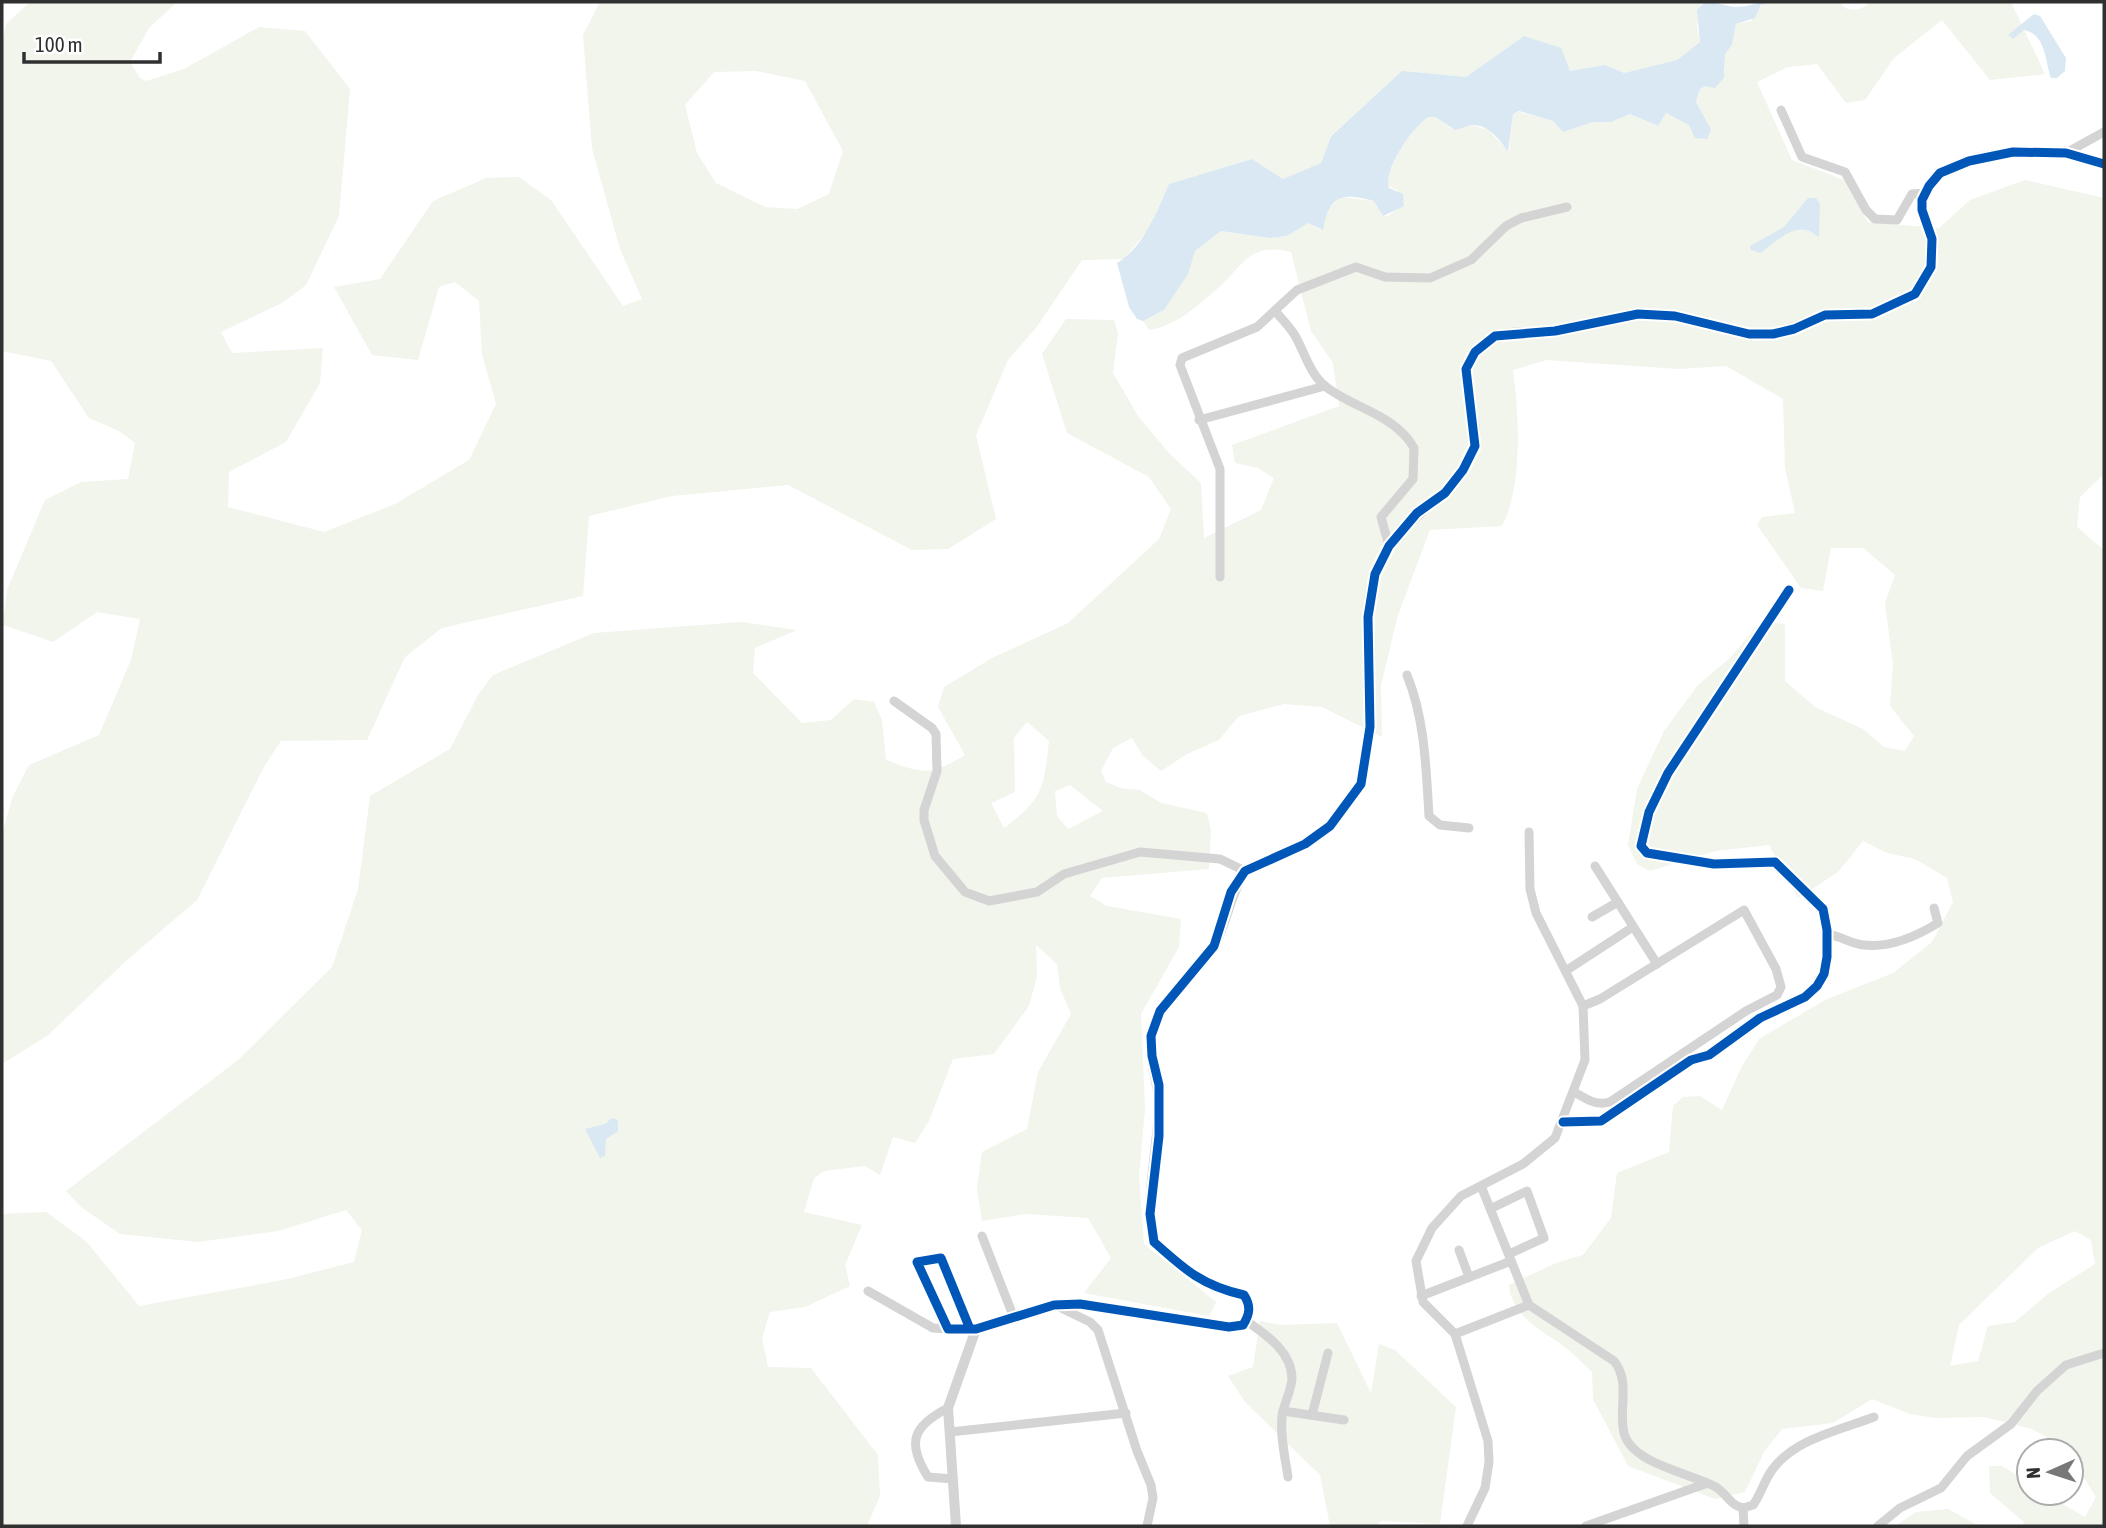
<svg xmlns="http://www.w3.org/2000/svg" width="2106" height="1528" font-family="'Asap Condensed',sans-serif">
<rect width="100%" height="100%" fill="#fff"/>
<g fill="#f1f5ec" fill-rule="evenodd">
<path d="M 30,2 L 177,2 L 149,28 L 130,62 L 140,78 L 146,81 L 184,69 L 259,27 L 305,31 L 350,89 L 339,216 L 306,285 L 282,303 L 221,332 L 232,353 L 323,348 L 320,383 L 286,442 L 229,472 L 228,507 L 324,532 L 395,504 L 469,460 L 496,404 L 482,354 L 479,301 L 455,282 L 439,287 L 418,360 L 372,355 L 334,287 L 380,279 L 433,201 L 486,178 L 519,177 L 551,200 L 623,306 L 642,299 L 620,249 L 592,148 L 583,35 L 600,2 L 1705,2 L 1701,4 L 1697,26 L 1700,42 L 1677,60 L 1624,73 L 1605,65 L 1570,71 L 1524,36 L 1466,77 L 1402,72 L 1331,135 L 1321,163 L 1283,179 L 1252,159 L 1169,184 L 1150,227 L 1124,259 L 1082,260 L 1036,328 L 1008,360 L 976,435 L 996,519 L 948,549 L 912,550 L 788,485 L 672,496 L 589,516 L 583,596 L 442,628 L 405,657 L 367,740 L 281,741 L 265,765 L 197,900 L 126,961 L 47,1036 L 2,1064 L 2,835 L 12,798 L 29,765 L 99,735 L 131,660 L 140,619 L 97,612 L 53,642 L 3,625 L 7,590 L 45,500 L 81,482 L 128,479 L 135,443 L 119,431 L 89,418 L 51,361 L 2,351 L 2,43 L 6,24 ZM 756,71 L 805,81 L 843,151 L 829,194 L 797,209 L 765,207 L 716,183 L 697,153 L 685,105 L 714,72 Z"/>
<path d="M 1767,2 L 1840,2 L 1845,8 C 1855,12 1863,9 1870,2 L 2011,2 L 2045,74 L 1990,80 L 1942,20 L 1894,58 L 1865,100 L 1846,103 L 1817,64 L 1788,67 L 1757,82 L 1792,160 L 1844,180 L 1868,222 L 1939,228 L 1970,200 L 2025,180 L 2104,198 L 2104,478 L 2102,476 L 2080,497 L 2077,527 L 2104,550 L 2104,1526 L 2022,1526 L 2024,1522 L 1990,1493 L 1989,1466 L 2002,1466 L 2029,1483 L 2029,1493 L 2044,1493 L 2085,1517 L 2096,1497 L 2071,1457 L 2071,1451 L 2032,1429 L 1984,1417 L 1935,1418 L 1910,1414 L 1872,1399 L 1833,1423 L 1782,1429 L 1764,1452 L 1745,1492 L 1715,1499 L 1628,1466 L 1593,1399 L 1592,1372 C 1581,1362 1570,1350 1558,1342 C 1537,1328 1511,1313 1509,1285 L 1556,1263 L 1583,1255 L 1611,1218 L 1617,1173 L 1669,1152 L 1673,1106 L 1683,1097 L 1700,1096 L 1722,1110 L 1741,1068 L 1759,1039 L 1825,1000 L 1893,973 L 1932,942 L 1953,902 L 1947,878 L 1915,859 L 1887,853 L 1863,841 L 1838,872 L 1798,898 L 1769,845 L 1715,851 L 1650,871 L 1637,864 L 1628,845 L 1637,789 L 1664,731 L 1698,685 L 1731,657 L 1763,619 L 1785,625 L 1785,681 L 1815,707 L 1863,729 L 1884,747 L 1905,751 L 1914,736 L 1890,706 L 1893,665 L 1885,603 L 1895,575 L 1863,548 L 1831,548 L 1823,591 L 1801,588 L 1757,525 L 1762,517 L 1795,513 L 1785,468 L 1783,399 L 1726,366 L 1679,369 L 1546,360 L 1513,370 C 1519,415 1523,485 1502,526 L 1430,530 L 1398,615 L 1381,685 L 1382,737 L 1322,707 L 1284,704 L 1239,716 L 1219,740 L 1187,754 L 1161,771 L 1143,756 L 1132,738 L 1113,748 L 1101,771 L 1106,782 L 1120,788 L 1140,790 L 1161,803 L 1207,813 L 1211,831 L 1209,869 L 1102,878 L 1090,896 L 1107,906 L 1181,919 L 1179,947 L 1141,1014 L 1145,1109 L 1139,1177 L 1144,1244 L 1216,1302 L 1209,1316 L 1084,1293 L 1111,1258 L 1088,1218 L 1026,1214 L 982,1221 L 977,1188 L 982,1152 L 1027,1129 L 1038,1072 L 1071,1014 L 1060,988 L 1057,964 L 1036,945 L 1037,976 L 1029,1006 L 994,1054 L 953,1059 L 929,1121 L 915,1143 L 893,1137 L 880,1175 L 865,1166 L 824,1171 L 814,1178 L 804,1212 L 862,1225 L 845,1265 L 850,1286 L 805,1307 L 770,1312 L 762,1338 L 768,1367 L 811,1368 L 878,1455 L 880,1496 L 867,1526 L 2,1526 L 2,1214 L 46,1212 L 86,1241 L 139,1306 L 283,1280 L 354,1262 L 362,1230 L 346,1210 L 278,1231 L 198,1242 L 120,1234 L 81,1207 L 66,1191 L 238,1060 L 332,967 L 358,889 L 370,796 L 450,749 L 478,695 L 493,675 L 594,633 L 741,622 L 797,630 L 755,648 L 753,673 L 802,723 L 831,720 L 854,699 L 874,702 L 882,720 L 886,760 C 924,774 930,776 965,755 L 938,707 L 944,687 L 992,658 L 1068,623 L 1159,539 L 1171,509 L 1149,477 L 1067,433 L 1042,354 L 1066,319 L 1114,320 L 1118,333 L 1113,373 L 1138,416 L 1169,453 L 1201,483 L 1204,538 L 1261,510 L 1274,478 L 1258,468 L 1235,463 L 1232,445 L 1339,406 L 1333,363 L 1311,331 L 1291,252 C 1249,242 1244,265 1218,288 C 1199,305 1174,327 1149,330 L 1143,321 L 1164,310 L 1185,278 L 1195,251 L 1221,231 L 1269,238 L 1287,236 L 1308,223 L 1321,230 L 1326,211 L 1341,197 L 1374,201 L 1380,208 L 1381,215 L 1388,216 L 1405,203 L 1398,191 L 1387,185 C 1387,168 1412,126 1429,117 L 1435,117 L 1452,129 L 1472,125 L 1488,130 L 1509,152 L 1513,114 L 1516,111 L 1553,121 L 1563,132 L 1593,122 L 1611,122 L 1630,114 L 1657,126 L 1666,113 L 1689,125 L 1707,125 L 1696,102 L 1700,89 L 1725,73 L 1725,54 L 1732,45 L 1736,24 L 1751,21 L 1762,5 ZM 1027,722 L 1049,741 C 1044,788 1043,799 1004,828 L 991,803 L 1015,792 L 1014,738 ZM 1070,785 L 1103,811 L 1068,829 L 1057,816 L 1055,791 ZM 2075,1231 L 2091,1240 L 2095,1264 L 2049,1293 L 2015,1322 L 1988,1326 L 1978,1361 L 1950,1366 L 1959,1325 L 2038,1248 Z"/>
<path d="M 1260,1321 L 1282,1325 L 1337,1323 L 1371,1393 L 1379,1344 L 1395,1350 L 1456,1407 L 1440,1524 L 1382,1521 L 1375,1526 L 1330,1526 L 1320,1475 L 1245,1402 L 1228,1376 L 1253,1367 Z"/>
<path d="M 1948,1509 L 1979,1526 L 1895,1526 L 1916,1512 Z"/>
</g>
<g fill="#d9e8f2">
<path d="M 1705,2 C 1718,2 1728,7 1737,7 C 1747,7 1758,2 1770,2 L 1761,5 L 1755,18 L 1736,24 L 1732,45 L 1725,54 L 1724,78 L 1715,88 L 1705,86 L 1700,89 L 1696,102 L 1711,130 L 1707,139 L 1695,138 L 1689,125 L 1666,113 L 1658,126 L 1630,114 L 1611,122 L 1593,122 L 1563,132 L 1553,121 L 1519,111 L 1513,114 L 1508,152 C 1500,140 1488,124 1472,125 C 1466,126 1461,129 1455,130 L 1435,117 L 1429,117 C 1412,126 1382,173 1389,188 L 1403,194 L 1404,206 L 1383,216 L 1374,201 C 1342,192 1329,195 1323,230 L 1308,223 L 1287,236 L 1269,238 L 1221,231 L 1195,251 L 1188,274 L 1164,310 L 1143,321 L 1137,319 L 1129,307 L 1117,263 C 1144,247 1157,211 1169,184 L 1252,159 L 1283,179 L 1321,163 L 1331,136 L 1402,71 L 1466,77 L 1524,36 L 1561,48 L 1570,71 L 1605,65 L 1624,73 L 1677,60 L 1700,42 L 1697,10 Z"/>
<path d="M 2034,14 L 2040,16 L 2066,58 L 2065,71 L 2057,78 L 2051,78 C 2045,61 2046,34 2024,30 L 2013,39 L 2008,35 Z"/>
<path d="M 1808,198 L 1816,198 L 1820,204 L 1819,237 C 1815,235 1813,232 1809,231 C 1793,224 1772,244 1761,253 L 1751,250 L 1750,246 L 1784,227 Z"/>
<path d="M 612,1118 L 618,1120 L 618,1131 L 606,1139 L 605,1156 L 600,1158 L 585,1129 L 605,1124 Z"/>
</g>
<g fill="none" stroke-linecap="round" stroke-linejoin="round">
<g stroke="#d4d4d4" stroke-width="9">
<path d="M 1781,110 L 1802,157 L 1845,172 L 1866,210 L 1875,219 L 1897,220 L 1912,194 L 1925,193"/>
<path d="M 2066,153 L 2104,132"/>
<path d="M 1276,312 C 1282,319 1289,326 1294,334 C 1304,350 1309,373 1325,386 C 1352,408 1395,414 1414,448 L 1413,479 L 1381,517 L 1389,546"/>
<path d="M 1199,420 L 1325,386"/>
<path d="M 1220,577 L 1220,469 L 1180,365 L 1182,358 L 1257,327 L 1297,290 L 1356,267 L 1385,277 L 1430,278 L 1471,260 L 1506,226 L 1521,218 L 1567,207"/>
<path d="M 1407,675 C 1425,720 1426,767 1429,816 L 1440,825 L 1469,828"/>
<path d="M 894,701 L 932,728 L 936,734 L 937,771 L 924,810 L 924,820 L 935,856 L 965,892 L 989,901 L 1037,892 L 1064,874 L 1140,852 L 1220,859 L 1245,871 C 1273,853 1305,849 1330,825 C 1403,757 1347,655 1375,573 C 1394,520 1453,501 1473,450 C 1485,419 1450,377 1477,350 C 1482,346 1488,340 1494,337 C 1511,328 1537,334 1555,331 C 1596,324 1630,311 1672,316 C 1699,319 1725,333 1753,334 C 1784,336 1799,321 1826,315 C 1839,313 1854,316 1867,314 C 1877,313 1903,300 1912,295 C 1918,292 1921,285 1924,279 C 1946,242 1913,221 1925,193 C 1947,142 2062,146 2104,164"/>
<path d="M 1595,866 L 1657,964"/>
<path d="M 1592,917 L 1618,902"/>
<path d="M 1827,934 C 1841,936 1851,944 1864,945 C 1891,948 1917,936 1938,923 L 1934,908"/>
<path d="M 1567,970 L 1633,927"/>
<path d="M 1574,1092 C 1587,1099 1595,1106 1610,1102 L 1746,1011 L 1777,995 L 1781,987 L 1776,969 L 1744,910 L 1600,999 L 1583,1006"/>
<path d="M 1563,1122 L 1601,1121 L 1691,1060 L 1709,1055 L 1760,1018 L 1805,997 L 1817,986 L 1824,974 L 1827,957 L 1827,930 L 1823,909 L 1775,862 L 1714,864 L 1647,853 L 1641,846 L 1649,812 L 1668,773 L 1789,590"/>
<path d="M 1481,1186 L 1529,1305 L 1614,1361 C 1631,1382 1618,1408 1624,1433 C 1632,1464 1690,1473 1714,1486 C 1726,1492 1729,1505 1743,1508 L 1753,1505 C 1761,1494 1764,1481 1772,1470 C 1794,1439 1840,1430 1874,1417"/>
<path d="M 1492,1208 L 1527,1191 L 1544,1238 L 1509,1254"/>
<path d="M 982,1236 L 1014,1318"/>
<path d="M 1459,1250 L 1469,1277"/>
<path d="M 868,1291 L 933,1328 L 947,1329"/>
<path d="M 1421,1296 L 1511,1261"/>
<path d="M 1057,1306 L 1090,1322 L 1098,1330 L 1137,1451 L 1151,1485 L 1153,1498 L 1147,1526"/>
<path d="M 1245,1320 C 1265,1334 1292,1351 1292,1379 C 1291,1391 1284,1404 1282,1416 C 1280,1436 1285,1457 1288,1477"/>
<path d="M 970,1329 L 941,1258 L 917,1262 L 944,1326 L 948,1329 L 976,1329"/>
<path d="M 1455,1334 L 1529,1305"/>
<path d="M 948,1408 C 913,1426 906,1442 928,1477 L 953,1479"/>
<path d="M 1283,1411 L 1344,1420"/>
<path d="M 1312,1415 L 1328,1353"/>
<path d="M 950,1432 L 1126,1413"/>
<path d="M 1743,1508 L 1744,1526"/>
<path d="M 1467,1526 L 1485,1488 L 1489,1462 L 1488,1441 L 1455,1334 L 1423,1302 L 1416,1261 L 1432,1228 L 1461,1196 L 1523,1164 L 1555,1138 L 1585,1060 L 1583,1006 L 1536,913 L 1530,889 L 1529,832"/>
<path d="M 1586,1526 L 1705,1484"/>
<path d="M 1878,1526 L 1900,1508 L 1941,1488 L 1967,1456 L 2011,1424 L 2037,1391 L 2066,1365 L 2104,1353"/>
</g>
<path stroke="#d4d4d4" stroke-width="10" d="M 956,1526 L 948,1408 L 976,1329 L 1054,1305 L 1080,1304 L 1229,1327 L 1243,1325 C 1250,1314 1251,1306 1244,1295 C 1203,1286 1185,1270 1154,1242 C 1143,1209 1159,1143 1159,1104 C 1159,1082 1147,1057 1151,1035 C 1158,996 1198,977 1215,944 C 1228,919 1229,897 1245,871"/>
<defs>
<g id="cycleway">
<path d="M 1563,1122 L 1601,1121 L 1691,1060 L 1709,1055 L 1760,1018 L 1805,997 L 1817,986 L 1824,974 L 1827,957 L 1827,930 L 1823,909 L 1775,862 L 1714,864 L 1647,853 L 1641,846 L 1649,812 L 1668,773 L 1789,590"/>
<path d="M 970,1329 L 941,1258 L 917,1262 L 948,1329 L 976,1329 L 1054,1305 L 1080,1304 L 1229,1327 L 1243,1325 C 1250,1314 1251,1306 1244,1295 C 1203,1286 1185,1270 1154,1242 L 1150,1214 L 1159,1136 L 1159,1085 L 1152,1056 L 1151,1036 L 1160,1011 L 1214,946 L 1231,892 L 1245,871 L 1305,844 L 1330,826 L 1361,784 L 1370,727 L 1368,617 L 1375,574 L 1389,546 L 1417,513 L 1445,493 L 1463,470 L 1475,446 L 1466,369 L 1475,352 L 1495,336 L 1555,331 L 1638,314 L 1675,316 L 1749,334 L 1773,334 L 1794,329 L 1825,315 L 1872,314 L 1915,294 L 1931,267 L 1932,239 L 1922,210 L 1922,200 L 1929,186 L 1940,173 L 1969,161 L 2013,152 L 2066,153 L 2104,164"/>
</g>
</defs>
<use href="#cycleway" stroke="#fff" stroke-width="13"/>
<use href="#cycleway" stroke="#0057b8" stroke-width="9"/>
</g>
<rect width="2106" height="1528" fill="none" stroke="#303030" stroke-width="7"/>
<g transform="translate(2050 1472) rotate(267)"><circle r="33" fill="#ffffff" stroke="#acacac" stroke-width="2"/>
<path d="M0-5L12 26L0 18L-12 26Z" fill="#787878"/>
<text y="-10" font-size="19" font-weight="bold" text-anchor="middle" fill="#303030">N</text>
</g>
<path d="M24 52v10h136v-10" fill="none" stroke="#303030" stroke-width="3.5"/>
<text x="35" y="52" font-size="21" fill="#303030" stroke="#ffffff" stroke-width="5" paint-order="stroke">100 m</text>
</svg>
